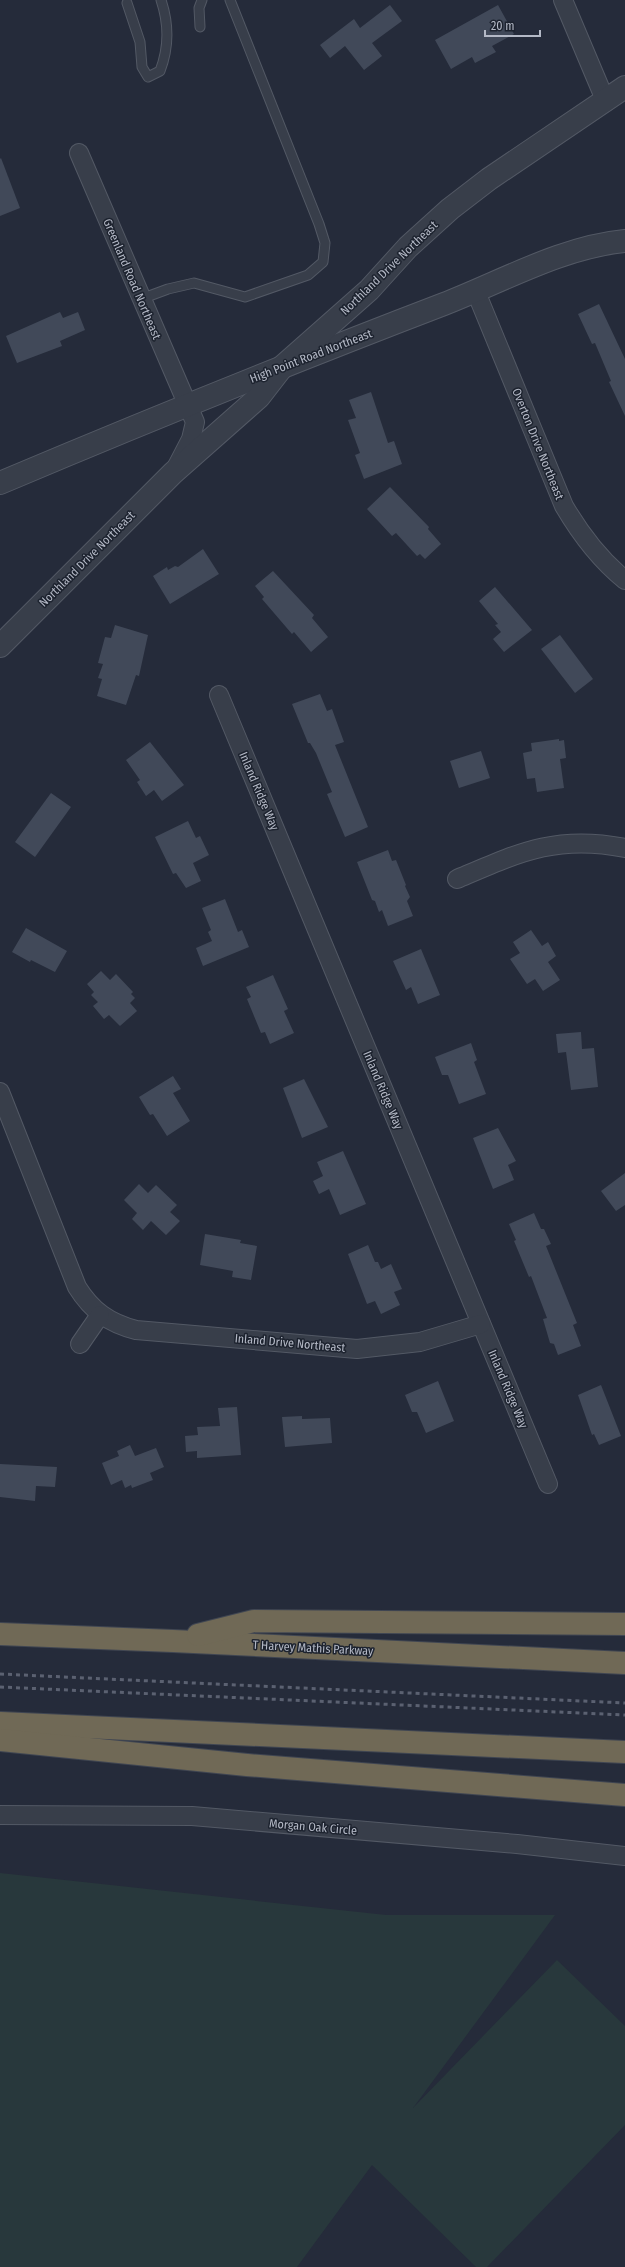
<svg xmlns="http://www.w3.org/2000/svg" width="625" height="2267" font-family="'Fira Sans Condensed',sans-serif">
<rect width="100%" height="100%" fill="#252b3a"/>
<path fill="#28383c" d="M 0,1873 L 386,1915 L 555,1915 L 413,2108 L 557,1960 L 625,2026 L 625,2125 L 487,2267 L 476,2267 L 372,2165 L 297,2267 L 0,2267 Z"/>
<g fill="#414959">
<path d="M 390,5 L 402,21 L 372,43 L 382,56 L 364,70 L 345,46 L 330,58 L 320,45 L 354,19 L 360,28 Z"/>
<path d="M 498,5 L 514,34 L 492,46 L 496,52 L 475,63 L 472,57 L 451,69 L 435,40 Z"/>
<path d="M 1,158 L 20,208 L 0,216 L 0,159 Z"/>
<path d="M 599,304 L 625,359 L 625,416 L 609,382 L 611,381 L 595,343 L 592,344 L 578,314 Z"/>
<path d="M 60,312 L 63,318 L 78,312 L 85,330 L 60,341 L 62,346 L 17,363 L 6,336 Z"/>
<path d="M 371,392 L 388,443 L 394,441 L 402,464 L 364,479 L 355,455 L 360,453 L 348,420 L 356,418 L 349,400 Z"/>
<path d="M 390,487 L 429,527 L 428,529 L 441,544 L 425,559 L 420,554 L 417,556 L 396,533 L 392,536 L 367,509 Z"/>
<path d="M 203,549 L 219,574 L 170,604 L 153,576 L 167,567 L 168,570 L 175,566 L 178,567 Z"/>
<path d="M 273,571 L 314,615 L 312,618 L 328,637 L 311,652 L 294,632 L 292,634 L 262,599 L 264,597 L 255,586 Z"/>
<path d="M 495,587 L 532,630 L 504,652 L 493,639 L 501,632 L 495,625 L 498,624 L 479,601 Z"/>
<path d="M 115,625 L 148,635 L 139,676 L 136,675 L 126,705 L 97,696 L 102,679 L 98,678 L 103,664 L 98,663 L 105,637 L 111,638 Z"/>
<path d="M 560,635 L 593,679 L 575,693 L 541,649 Z"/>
<path d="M 320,694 L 327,711 L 332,709 L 344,742 L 335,745 L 368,827 L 345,837 L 327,794 L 332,792 L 316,753 L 310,743 L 308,743 L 292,704 Z"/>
<path d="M 559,739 L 559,741 L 564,740 L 566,758 L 560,759 L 564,788 L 537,792 L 535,778 L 527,779 L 523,753 L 532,751 L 531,743 Z"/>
<path d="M 150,742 L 184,785 L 162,801 L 154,790 L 146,796 L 137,782 L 140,780 L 126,760 Z"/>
<path d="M 481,751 L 490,778 L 459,788 L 450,761 Z"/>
<path d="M 51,793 L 71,807 L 35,857 L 15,842 Z"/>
<path d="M 188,821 L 196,838 L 200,836 L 209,855 L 193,863 L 201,881 L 186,888 L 176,873 L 173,874 L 155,837 Z"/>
<path d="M 388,850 L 392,861 L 396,860 L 406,885 L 405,886 L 410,897 L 407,901 L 413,916 L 388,926 L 382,910 L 379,912 L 375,901 L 372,900 L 357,862 Z"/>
<path d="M 225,899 L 238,932 L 242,930 L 249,947 L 203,966 L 196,948 L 212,941 L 208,932 L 211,930 L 202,908 Z"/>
<path d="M 26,928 L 67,951 L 55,972 L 31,960 L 30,962 L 12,952 Z"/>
<path d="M 531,930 L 542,946 L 548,942 L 556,956 L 548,962 L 560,980 L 543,991 L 535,979 L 527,984 L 510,959 L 520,953 L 513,942 Z"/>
<path d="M 421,949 L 440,995 L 418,1004 L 411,987 L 406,990 L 393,961 Z"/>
<path d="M 101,971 L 110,980 L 116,974 L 133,992 L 131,994 L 135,998 L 130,1003 L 137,1011 L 120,1026 L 109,1015 L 104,1019 L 93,1006 L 98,1002 L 91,995 L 94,992 L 87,984 Z"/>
<path d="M 273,975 L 288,1009 L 284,1011 L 294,1033 L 270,1044 L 265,1032 L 261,1033 L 247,999 L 251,997 L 246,987 Z"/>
<path d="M 581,1032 L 582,1049 L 594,1048 L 598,1087 L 571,1090 L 566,1052 L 558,1053 L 556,1034 Z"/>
<path d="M 471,1043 L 477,1060 L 474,1062 L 486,1094 L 459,1104 L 448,1075 L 442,1075 L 435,1057 Z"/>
<path d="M 173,1076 L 181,1089 L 173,1093 L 190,1121 L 167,1136 L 153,1114 L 150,1115 L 139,1097 Z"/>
<path d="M 304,1079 L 328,1127 L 302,1138 L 283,1088 Z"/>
<path d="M 498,1128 L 516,1161 L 508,1165 L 514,1180 L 493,1189 L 473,1138 Z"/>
<path d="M 343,1151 L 366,1204 L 340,1215 L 329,1189 L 319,1194 L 313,1181 L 323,1176 L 317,1162 Z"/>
<path d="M 625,1173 L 625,1205 L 616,1211 L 601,1191 Z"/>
<path d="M 139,1184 L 148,1193 L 156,1185 L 177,1205 L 170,1212 L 180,1221 L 166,1235 L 151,1221 L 143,1230 L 132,1219 L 137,1213 L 124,1200 Z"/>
<path d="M 534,1213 L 541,1229 L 544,1229 L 551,1244 L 546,1246 L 577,1323 L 573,1325 L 581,1346 L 558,1355 L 554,1344 L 550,1343 L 543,1319 L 547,1318 L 531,1276 L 529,1277 L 514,1241 L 516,1240 L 509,1224 Z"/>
<path d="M 205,1234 L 241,1240 L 240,1243 L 257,1246 L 251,1280 L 232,1277 L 233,1271 L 200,1265 Z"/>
<path d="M 368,1245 L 375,1262 L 378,1262 L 381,1269 L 391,1264 L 402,1289 L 394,1292 L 400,1305 L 381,1314 L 375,1301 L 367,1304 L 348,1254 Z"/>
<path d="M 438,1381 L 454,1421 L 426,1433 L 417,1412 L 412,1412 L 405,1395 Z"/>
<path d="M 601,1385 L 621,1436 L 599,1445 L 594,1434 L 592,1435 L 578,1395 Z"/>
<path d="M 237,1407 L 241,1455 L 197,1458 L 197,1451 L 186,1452 L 185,1436 L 198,1435 L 197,1427 L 220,1426 L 218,1408 Z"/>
<path d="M 302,1416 L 302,1419 L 330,1418 L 332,1443 L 285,1447 L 282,1417 Z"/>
<path d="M 130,1445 L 135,1456 L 156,1448 L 164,1467 L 150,1473 L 153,1480 L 132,1488 L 131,1485 L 125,1488 L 122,1480 L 111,1485 L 102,1463 L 119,1456 L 117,1451 Z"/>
<path d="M 0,1464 L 57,1467 L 55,1487 L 36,1486 L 35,1501 L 0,1497 Z"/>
</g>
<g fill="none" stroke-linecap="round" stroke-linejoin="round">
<defs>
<g id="service">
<path d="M 127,3 L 140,42 L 142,67 L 148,77 L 160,71 C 169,48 169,24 161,0"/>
<path d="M 200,27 L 199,8 L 202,0"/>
<path d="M 141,299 L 168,289 L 194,283 L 245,297 L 308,275 L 323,262 L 325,243 L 319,224 L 230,0"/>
</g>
<g id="minor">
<path d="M 563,0 L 606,102"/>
<path d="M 79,153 L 195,422 L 191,439 L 177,466"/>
<path d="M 476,292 L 564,506 C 581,535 599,559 625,580"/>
<path d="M 219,695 L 548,1484"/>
<path d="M 457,879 C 518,853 556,834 625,848"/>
<path d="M 0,1092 L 77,1287 C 92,1311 109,1323 136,1330 L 357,1349 L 420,1342 L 481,1324"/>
<path d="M 80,1344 L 100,1315"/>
<path d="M 0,1815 L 192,1816 L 517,1844 L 625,1856"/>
</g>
<g id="tertiary">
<path d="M 0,483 C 147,421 295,361 444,304 C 503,281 562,247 625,241"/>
<path d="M 0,646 L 173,473 L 259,397 L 283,366 L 369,290 L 408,247 L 450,209 L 489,179 L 625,87"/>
</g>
<g id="motorway">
<path d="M 0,1634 L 173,1641 L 625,1663"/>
<path d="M 198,1635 L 254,1621 L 625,1624"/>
<path d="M 0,1723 L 625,1752"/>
<path d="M 0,1740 L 247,1765 L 625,1795"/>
</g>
</defs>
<use href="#service" stroke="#535965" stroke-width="11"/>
<use href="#minor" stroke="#535965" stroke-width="20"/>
<use href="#tertiary" stroke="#535965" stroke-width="24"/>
<use href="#motorway" stroke="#404652" stroke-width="24"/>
<use href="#service" stroke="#383e4a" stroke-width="9"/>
<use href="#minor" stroke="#383e4a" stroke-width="18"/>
<use href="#tertiary" stroke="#383e4a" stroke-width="22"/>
<use href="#motorway" stroke="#706956" stroke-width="22"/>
<g stroke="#5b6171" stroke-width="3" stroke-dasharray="4 4" stroke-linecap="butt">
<path d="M 0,1674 L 625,1703"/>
<path d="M 0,1687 L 625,1715"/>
</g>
</g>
<g text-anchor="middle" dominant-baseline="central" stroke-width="3" stroke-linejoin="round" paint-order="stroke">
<g font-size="12" fill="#b4b9c6" stroke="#1d232f">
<text transform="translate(389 268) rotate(-44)">Northland Drive Northeast</text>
<text transform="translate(132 279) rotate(67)">Greenland Road Northeast</text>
<text transform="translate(311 356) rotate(-21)">High Point Road Northeast</text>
<text transform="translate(538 444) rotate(68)">Overton Drive Northeast</text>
<text transform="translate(87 559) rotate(-45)">Northland Drive Northeast</text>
<text transform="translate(259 791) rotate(67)">Inland Ridge Way</text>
<text transform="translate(383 1090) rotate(67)">Inland Ridge Way</text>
<text transform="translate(290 1343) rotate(5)">Inland Drive Northeast</text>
<text transform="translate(508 1389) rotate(67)">Inland Ridge Way</text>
<text transform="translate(313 1648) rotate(3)">T Harvey Mathis Parkway</text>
<text transform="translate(313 1827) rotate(5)">Morgan Oak Circle</text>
</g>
</g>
<path d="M485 30v6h55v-6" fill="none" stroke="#b4b9c6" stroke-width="2"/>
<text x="491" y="30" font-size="12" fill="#b4b9c6" stroke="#1d232f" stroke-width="3" paint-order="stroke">20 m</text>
</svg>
